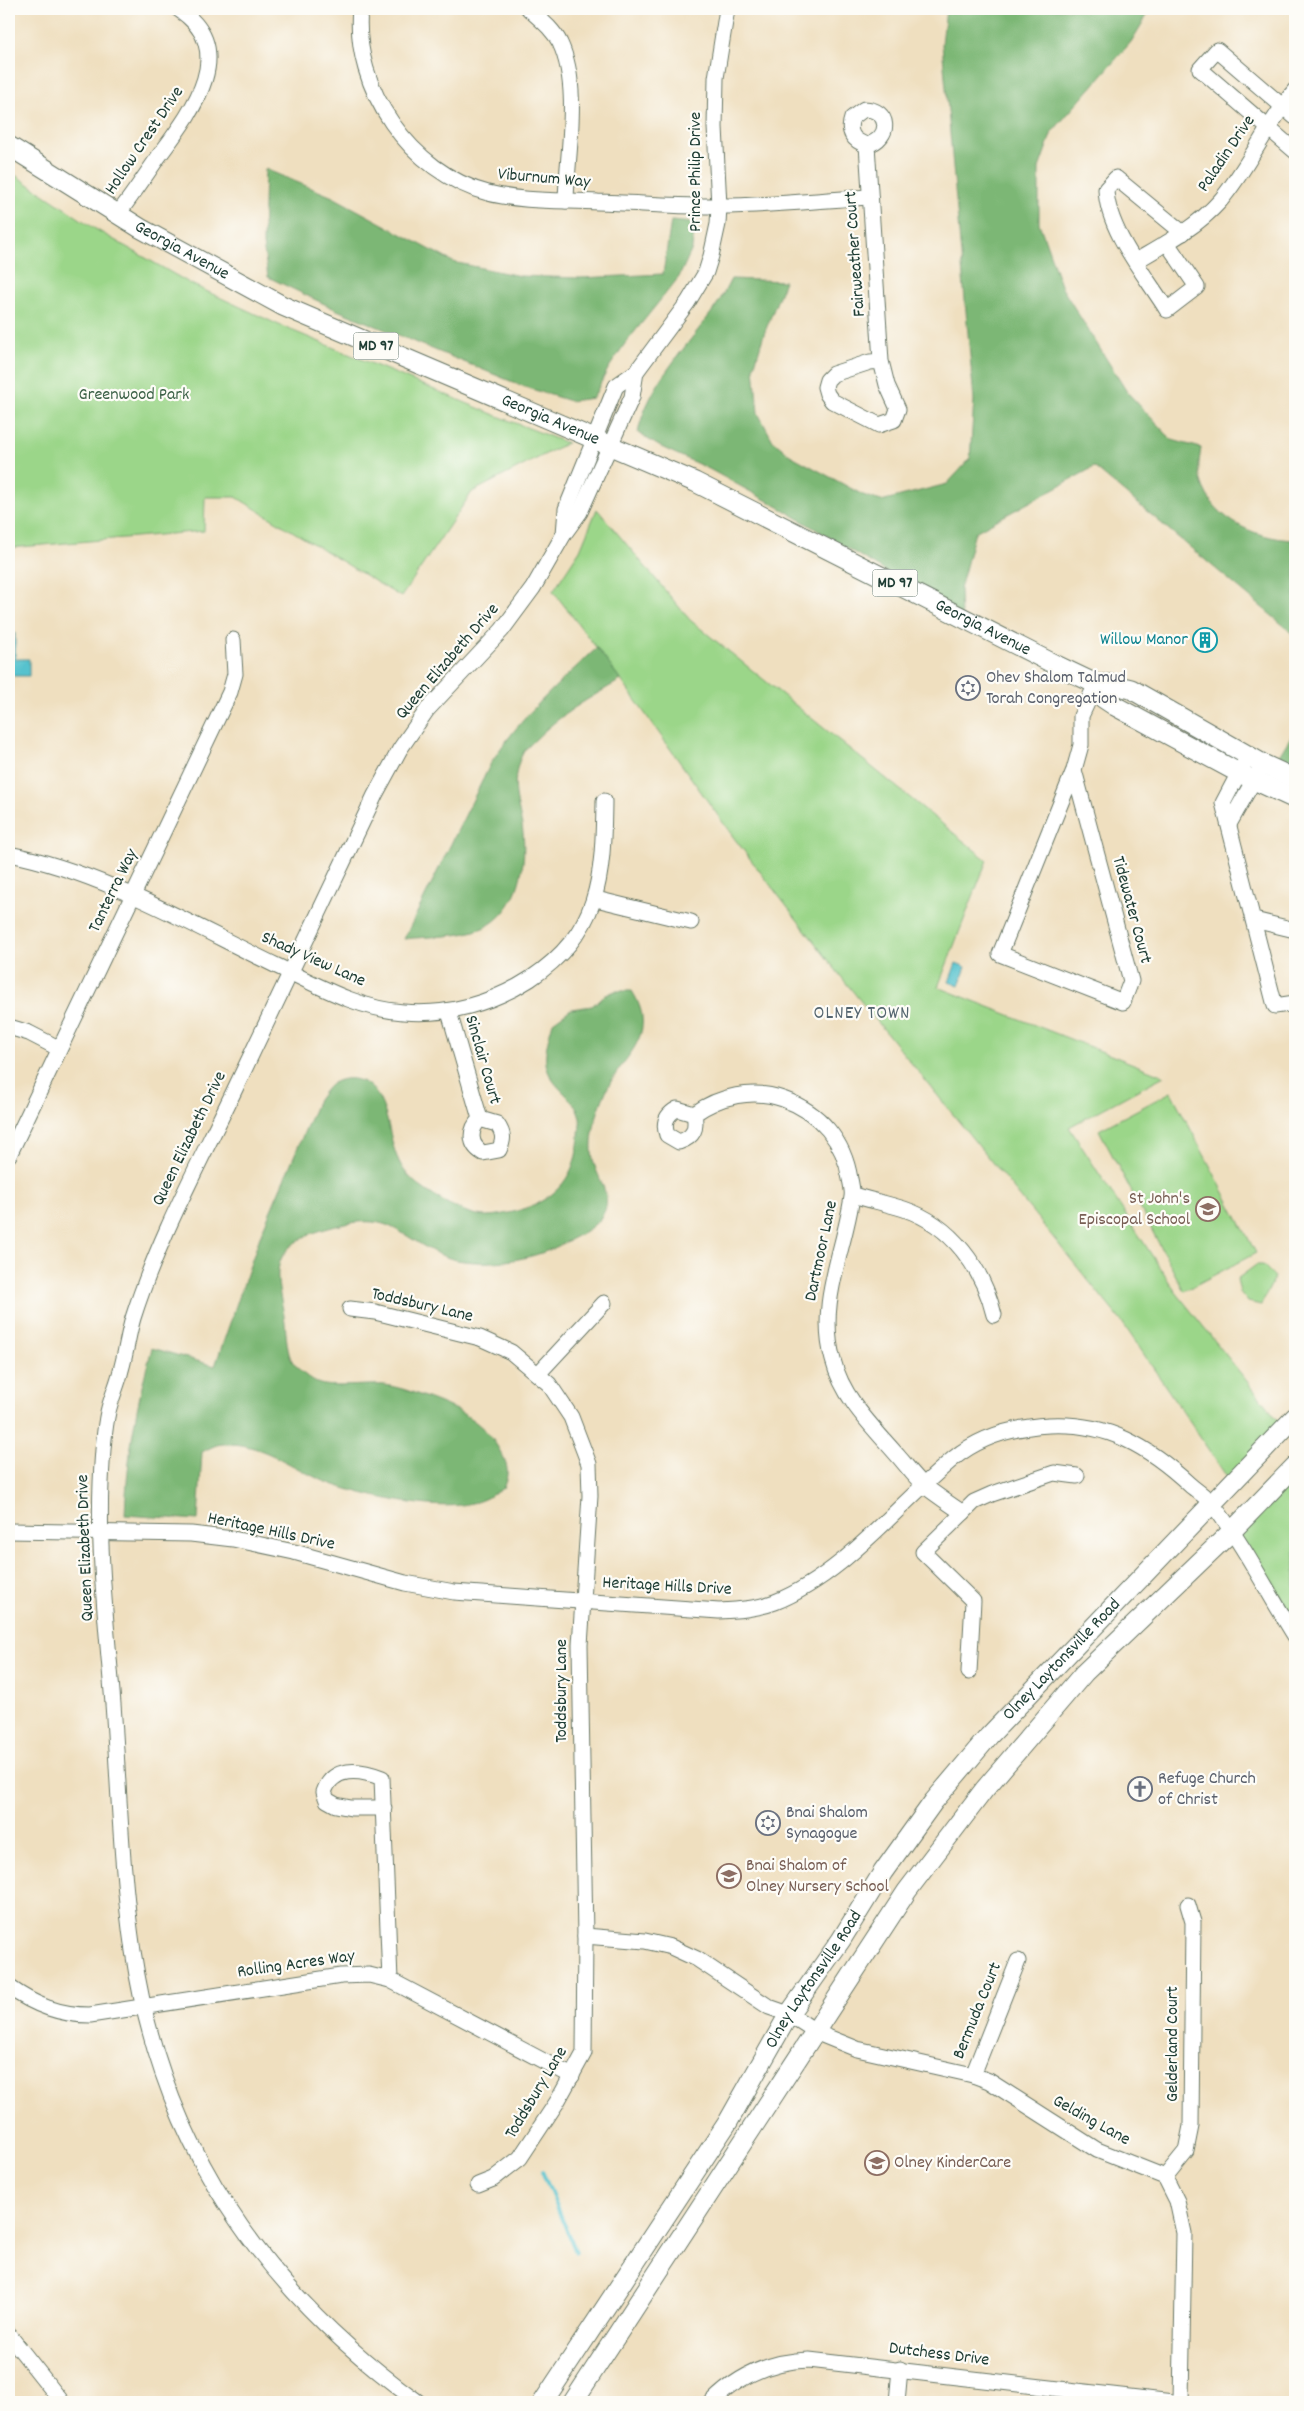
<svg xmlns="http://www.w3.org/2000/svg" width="1304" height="2411" font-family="Dekko,sans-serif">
<rect width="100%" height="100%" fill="#fdfcf7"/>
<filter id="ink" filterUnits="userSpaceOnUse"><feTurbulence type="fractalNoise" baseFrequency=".02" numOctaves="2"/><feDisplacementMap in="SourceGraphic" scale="10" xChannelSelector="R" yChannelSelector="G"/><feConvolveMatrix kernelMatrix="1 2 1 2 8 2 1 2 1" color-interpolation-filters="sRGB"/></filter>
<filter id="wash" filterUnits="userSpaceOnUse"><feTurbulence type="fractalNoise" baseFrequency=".0096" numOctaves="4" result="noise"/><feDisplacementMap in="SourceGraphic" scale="20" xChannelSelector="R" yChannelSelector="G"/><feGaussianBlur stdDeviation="1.12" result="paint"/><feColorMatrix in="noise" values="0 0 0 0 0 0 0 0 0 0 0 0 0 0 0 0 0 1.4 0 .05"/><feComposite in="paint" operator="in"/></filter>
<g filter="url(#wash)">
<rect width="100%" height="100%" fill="#efdfbf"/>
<g fill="#9bd689" stroke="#5d8a5e">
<path d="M 9,171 L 97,230 L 191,284 L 279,325 L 490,413 L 567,443 L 472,492 L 401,597 L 236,497 L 205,497 L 204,531 L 9,548 Z"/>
<path d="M 597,509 L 690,620 L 987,860 L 938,987 L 1164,1076 L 1069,1127 L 1175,1291 L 1285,1429 L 1231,1483 L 1122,1322 L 846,983 L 734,838 L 621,680 L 553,591 L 580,550 Z"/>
<path d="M 1171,1092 L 1256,1253 L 1184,1291 L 1099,1130 Z"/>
<path d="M 1256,1265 L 1263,1265 L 1275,1277 L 1261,1305 L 1248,1302 L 1240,1292 L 1237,1279 Z"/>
<path d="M 1295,1476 L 1295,1636 L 1236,1540 Z"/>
</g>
<g fill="#7cb775" stroke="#4e7a54">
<path d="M 946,9 L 1151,9 L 1131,42 L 1052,132 L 1039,168 L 1039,223 L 1062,288 L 1127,392 L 1172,440 L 1201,448 C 1200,456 1198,465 1199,472 C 1206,517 1254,539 1295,540 L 1295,635 L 1094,467 L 975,532 L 960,589 L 961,617 L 784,510 L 709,469 L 659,446 L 638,433 C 647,385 689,345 716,306 C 722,298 726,288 731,279 L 785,281 L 764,334 L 754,367 L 758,413 L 773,441 L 790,455 L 863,495 L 881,501 L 947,484 L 970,459 L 974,400 L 942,44 Z"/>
<path d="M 265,169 L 333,197 L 453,262 L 520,276 L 580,278 L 663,274 L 671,221 L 695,223 L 692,249 L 679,277 L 624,345 L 608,369 L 593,398 L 570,401 L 525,387 L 337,310 L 268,277 L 263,244 Z"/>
<path d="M 597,648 L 621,680 C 589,698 559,715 534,741 C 530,745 524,750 522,755 C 510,779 517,802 522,825 C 528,862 520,911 483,928 C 459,938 429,936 404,939 L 492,761 C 520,718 558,683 597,648 Z"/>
<path d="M 1295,730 L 1295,779 L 1275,762 Z"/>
<path d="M 615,991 L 632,991 C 662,1039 619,1056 604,1096 C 596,1115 588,1142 594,1163 C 598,1179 613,1197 603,1214 C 596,1228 578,1235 564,1243 C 535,1259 498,1265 464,1261 C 434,1258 415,1238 389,1226 C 368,1217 342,1224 322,1230 C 306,1235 291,1242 282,1257 C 273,1274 281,1297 284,1315 C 286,1326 286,1349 291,1359 C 295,1367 311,1382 320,1384 C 333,1388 368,1384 384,1385 C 398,1387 410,1391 422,1396 C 457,1409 485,1420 502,1455 C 505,1461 508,1468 507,1474 C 507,1478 505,1484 503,1488 C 494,1494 483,1501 472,1503 C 436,1513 353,1494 319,1479 C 288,1465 259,1442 223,1444 C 216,1444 208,1449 202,1452 L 198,1520 L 125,1515 C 127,1457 136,1404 152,1348 L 215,1366 L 262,1231 L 318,1100 C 322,1095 327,1086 333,1083 C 352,1073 371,1081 380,1100 C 392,1124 389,1152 407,1174 C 420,1191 465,1216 486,1216 C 496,1216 511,1213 520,1210 C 559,1198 576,1175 579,1136 C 579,1130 581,1122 580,1117 C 575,1097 554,1089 548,1071 C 542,1055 549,1037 553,1022 L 571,1009 L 592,1006 L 604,996 Z"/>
</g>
<g fill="#56c2ce" stroke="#3a8081">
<path d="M 9,633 L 15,633 L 15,659 L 29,659 L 29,676 L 9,676 Z"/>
<path d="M 956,963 L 966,967 L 959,986 L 949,982 Z"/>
</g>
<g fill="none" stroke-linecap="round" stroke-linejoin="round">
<path stroke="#56c2ce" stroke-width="4" d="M 542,2171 L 576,2252"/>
</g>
</g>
<g filter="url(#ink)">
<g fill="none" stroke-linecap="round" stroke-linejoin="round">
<defs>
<g id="minor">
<path d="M 360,9 C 352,88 411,173 488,193 C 523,202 562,200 598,202 C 638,203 679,207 719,206 C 769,206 820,200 870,197"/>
<path d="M 529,9 C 540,19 553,29 560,43 C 581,88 567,152 566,201"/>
<path d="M 1295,117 L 1217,50 L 1200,69 L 1295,151"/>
<path d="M 867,145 C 853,141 847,132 852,118 L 864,109 C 890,109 892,138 867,145 L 881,361 L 870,362 L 833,374 L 827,380 L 825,387 L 827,394 L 832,401 L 879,425 L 894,420 L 898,409 L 887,385 L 881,361"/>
<path d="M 117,215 C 132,196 145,176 159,156 C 190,114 241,50 178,9"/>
<path d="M 1167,243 L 1197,287 L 1167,310 C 1146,276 1107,230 1106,189 L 1116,178 L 1183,233"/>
<path d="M 1136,261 C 1165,244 1197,227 1220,201 C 1249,167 1266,125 1295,90"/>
<path d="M 564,534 L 566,509 L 616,386 L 636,372 L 688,302 L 706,272 L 711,256 L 718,224 L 719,206 L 715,127 L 716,78 L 727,9"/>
<path d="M 1243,765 L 1223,803 L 1275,1006 L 1295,1003"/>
<path d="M 1074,770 L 1131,981 L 1123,1002 L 1000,954 L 1074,770 L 1081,745 L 1081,716 L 1096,684"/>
<path d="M 1229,824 L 1259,771"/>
<path d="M 9,854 C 102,872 192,925 277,966 C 317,985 358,1009 403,1012 C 447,1016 493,1003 530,979 C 600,932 603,879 604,801"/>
<path d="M 596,899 L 691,922"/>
<path d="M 1254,920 L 1295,930"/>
<path d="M 449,1012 L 480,1119 L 497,1124 C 504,1134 504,1140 499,1150 L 483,1153 C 469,1145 469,1130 480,1119"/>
<path d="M 9,1027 L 29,1033 L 58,1048"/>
<path d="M 694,1114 L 677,1109 C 666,1115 663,1123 667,1135 L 679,1142 C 694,1137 697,1129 694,1114 C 719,1096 753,1088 783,1099 C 820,1112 844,1141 850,1179 C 851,1184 853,1191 852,1197 C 844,1252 817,1304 833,1360 C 843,1399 873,1427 898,1456 C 907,1466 916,1479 926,1487 C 938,1496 951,1505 963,1513 L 923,1552 L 973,1601 L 969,1672"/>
<path d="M 9,1155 L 230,692 L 235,674 L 233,640"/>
<path d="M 853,1195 C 870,1200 888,1204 904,1209 C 952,1225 983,1269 994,1315"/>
<path d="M 350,1309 L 375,1312 L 480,1338 L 511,1352 L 549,1384 L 571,1417 L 589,1464 L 590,1496 L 580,1645 L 585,1936 L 584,2053 L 557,2102 L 520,2158 L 493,2179 L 478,2185"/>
<path d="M 538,1374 L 604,1303"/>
<path d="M 963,1513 L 974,1502 L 992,1494 L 1054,1473 L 1077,1476"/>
<path d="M 9,1531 L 191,1534 L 233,1539 L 294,1552 L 405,1583 L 454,1592 L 719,1611 C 738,1610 757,1609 775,1602 C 845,1574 897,1505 954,1458 C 981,1436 1015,1427 1049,1425 C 1107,1422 1148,1446 1190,1485 C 1197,1491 1207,1497 1213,1505 C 1244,1545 1268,1593 1295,1636"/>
<path d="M 384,1808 L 351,1808 L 336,1805 L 327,1800 L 324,1792 C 333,1766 359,1769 382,1778 L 390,1980"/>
<path d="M 585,1936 L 645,1941 L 671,1947 L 697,1959 L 769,2007 L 789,2014 L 820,2034 L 857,2049 L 973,2075 L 989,2081 L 1097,2150 L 1165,2177 L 1177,2201 L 1184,2233 L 1181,2402"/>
<path d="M 9,1987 C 34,2005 59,2015 90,2015 L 341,1976 L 369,1975 L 390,1980 L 572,2076"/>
<path d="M 973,2075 L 1018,1961"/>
<path d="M 1165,2177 L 1186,2151 L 1191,2126 L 1193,1922 L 1188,1905"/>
<path d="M 9,2335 L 62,2402"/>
<path d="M 418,2402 C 262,2289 162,2145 133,1951 C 121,1870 119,1786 113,1704 C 107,1630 98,1556 101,1483 C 102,1460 103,1435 108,1412 C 111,1398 118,1384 121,1370 C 126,1353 128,1335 133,1318 C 158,1239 198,1166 234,1091 C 281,993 328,894 375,795 L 400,749 L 427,710 L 502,630 L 533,588 L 564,534 L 580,512 L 632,397 L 636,372"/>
<path d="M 712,2402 C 739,2375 771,2361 809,2360 L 1173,2402"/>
<path d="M 897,2402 L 900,2369"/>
</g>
<g id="major">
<path id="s1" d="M 9,146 L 140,228 L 283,306 L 695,482 L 1054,664 L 1096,684 L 1110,684 L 1131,689 L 1263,764 L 1295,779"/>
<path d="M 1096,684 L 1103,698 L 1115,706 L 1239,773 L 1295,799"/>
<path id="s2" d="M 543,2402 L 728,2122 L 789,2014 L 841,1940 L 883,1872 L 934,1801 L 989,1736 L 1295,1417"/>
<path d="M 573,2402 L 907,1891 L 984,1790 L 1084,1673 L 1231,1532 L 1295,1466"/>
</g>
</defs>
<use href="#minor" stroke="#687665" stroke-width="17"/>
<use href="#major" stroke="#687665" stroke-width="21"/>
<use href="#minor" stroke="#fff" stroke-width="15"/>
<use href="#major" stroke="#fff" stroke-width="19"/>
</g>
</g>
<defs>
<symbol id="building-ring" viewBox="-11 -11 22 22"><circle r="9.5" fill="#fdfcf7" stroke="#0f9aa8" stroke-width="1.5"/><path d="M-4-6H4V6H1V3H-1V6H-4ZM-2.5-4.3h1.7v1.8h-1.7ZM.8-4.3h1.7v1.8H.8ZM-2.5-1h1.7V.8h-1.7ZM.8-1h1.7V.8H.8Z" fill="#0f9aa8"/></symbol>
<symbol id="synagogue-ring" viewBox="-11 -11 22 22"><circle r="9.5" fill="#fdfcf7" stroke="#6b7280" stroke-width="1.5"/><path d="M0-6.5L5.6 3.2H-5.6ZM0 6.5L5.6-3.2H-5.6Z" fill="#6b7280"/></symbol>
<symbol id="school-ring" viewBox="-11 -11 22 22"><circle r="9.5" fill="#fdfcf7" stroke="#8d6e63" stroke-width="1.5"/><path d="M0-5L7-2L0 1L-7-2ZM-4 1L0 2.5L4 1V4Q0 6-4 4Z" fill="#8d6e63"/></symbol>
<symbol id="church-ring" viewBox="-11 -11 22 22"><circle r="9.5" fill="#fdfcf7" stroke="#6b7280" stroke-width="1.5"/><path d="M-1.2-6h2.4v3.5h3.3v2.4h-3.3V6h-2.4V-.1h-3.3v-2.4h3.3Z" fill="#6b7280"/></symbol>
</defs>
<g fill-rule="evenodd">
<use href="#building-ring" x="1191" y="626" width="28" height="28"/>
<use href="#synagogue-ring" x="954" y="674" width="28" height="28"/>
<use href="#school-ring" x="1194" y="1195" width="28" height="28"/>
<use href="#church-ring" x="1126" y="1775" width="28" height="28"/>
<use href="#synagogue-ring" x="754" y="1809" width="28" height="28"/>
<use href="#school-ring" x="715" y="1862" width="28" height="28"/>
<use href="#school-ring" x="863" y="2149" width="28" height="28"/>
</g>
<g text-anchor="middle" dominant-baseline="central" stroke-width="4.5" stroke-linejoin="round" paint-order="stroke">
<g fill="#fdfcf7" stroke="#62766e" stroke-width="1">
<rect x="353.5" y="332.5" width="45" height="27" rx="4"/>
<rect x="872.5" y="569.5" width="45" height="27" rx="4"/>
</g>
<g font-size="16" font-weight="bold" fill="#1f3d34">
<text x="376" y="346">MD 97</text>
<text x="895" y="583">MD 97</text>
</g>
<g font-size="18" fill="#1f3d34" stroke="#fdfcf7">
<text transform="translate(145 141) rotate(-56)">Hollow Crest Drive</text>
<text transform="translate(1227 154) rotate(-56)">Paladin Drive</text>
<text transform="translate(696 172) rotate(-90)">Prince Philip Drive</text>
<text transform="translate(544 179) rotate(5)">Viburnum Way</text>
<text stroke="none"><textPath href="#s1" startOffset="202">Georgia Avenue</textPath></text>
<text transform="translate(856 254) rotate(-94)">Fairweather Court</text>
<text stroke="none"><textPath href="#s1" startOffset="608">Georgia Avenue</textPath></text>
<text stroke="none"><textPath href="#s1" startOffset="1088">Georgia Avenue</textPath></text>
<text transform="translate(448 662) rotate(-49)">Queen Elizabeth Drive</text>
<text transform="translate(114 891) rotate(-64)">Tanterra Way</text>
<text transform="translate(1131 910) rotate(75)">Tidewater Court</text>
<text transform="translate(313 960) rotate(24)">Shady View Lane</text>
<text transform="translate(482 1060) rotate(74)">Sinclair Court</text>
<text transform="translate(190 1139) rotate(-64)">Queen Elizabeth Drive</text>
<text transform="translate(822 1251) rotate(-78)">Dartmoor Lane</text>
<text transform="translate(422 1306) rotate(13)">Toddsbury Lane</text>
<text transform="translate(271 1532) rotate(12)">Heritage Hills Drive</text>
<text transform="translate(86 1548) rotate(-92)">Queen Elizabeth Drive</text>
<text transform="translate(667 1587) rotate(3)">Heritage Hills Drive</text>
<text stroke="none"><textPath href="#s2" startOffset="908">Olney Laytonsville Road</textPath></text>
<text transform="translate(562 1691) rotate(-90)">Toddsbury Lane</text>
<text transform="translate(296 1965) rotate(-8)">Rolling Acres Way</text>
<text stroke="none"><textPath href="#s2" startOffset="502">Olney Laytonsville Road</textPath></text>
<text transform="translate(978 2011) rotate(-68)">Bermuda Court</text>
<text transform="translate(1173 2044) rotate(-90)">Gelderland Court</text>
<text transform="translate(537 2093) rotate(-59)">Toddsbury Lane</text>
<text transform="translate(1091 2121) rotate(29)">Gelding Lane</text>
<text transform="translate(939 2355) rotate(7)">Dutchess Drive</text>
</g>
<g font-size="18" fill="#3e6349" stroke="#fdfcf7">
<text x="134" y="395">Greenwood Park</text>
</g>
<g font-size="18" fill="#0d838f" stroke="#fdfcf7" text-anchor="end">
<text x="1188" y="640">Willow Manor</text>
</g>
<g font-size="18" fill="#5b616d" stroke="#fdfcf7" text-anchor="start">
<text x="986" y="678">Ohev Shalom Talmud<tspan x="986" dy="21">Torah Congregation</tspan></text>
<text x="1158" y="1779">Refuge Church<tspan x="1158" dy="21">of Christ</tspan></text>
<text x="786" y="1813">Bnai Shalom<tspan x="786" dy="21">Synagogue</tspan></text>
</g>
<g font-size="18" fill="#785e54" stroke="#fdfcf7" text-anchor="start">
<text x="1190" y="1199" text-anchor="end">St John's<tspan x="1190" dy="21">Episcopal School</tspan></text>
<text x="746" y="1866">Bnai Shalom of<tspan x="746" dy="21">Olney Nursery School</tspan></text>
<text x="894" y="2163">Olney KinderCare</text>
</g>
<g font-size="19" letter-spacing="1" fill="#556670" stroke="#fdfcf7">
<text x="862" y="1014">OLNEY TOWN</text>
</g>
</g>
<rect width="1304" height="2411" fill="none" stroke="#fdfcf7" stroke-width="30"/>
</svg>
